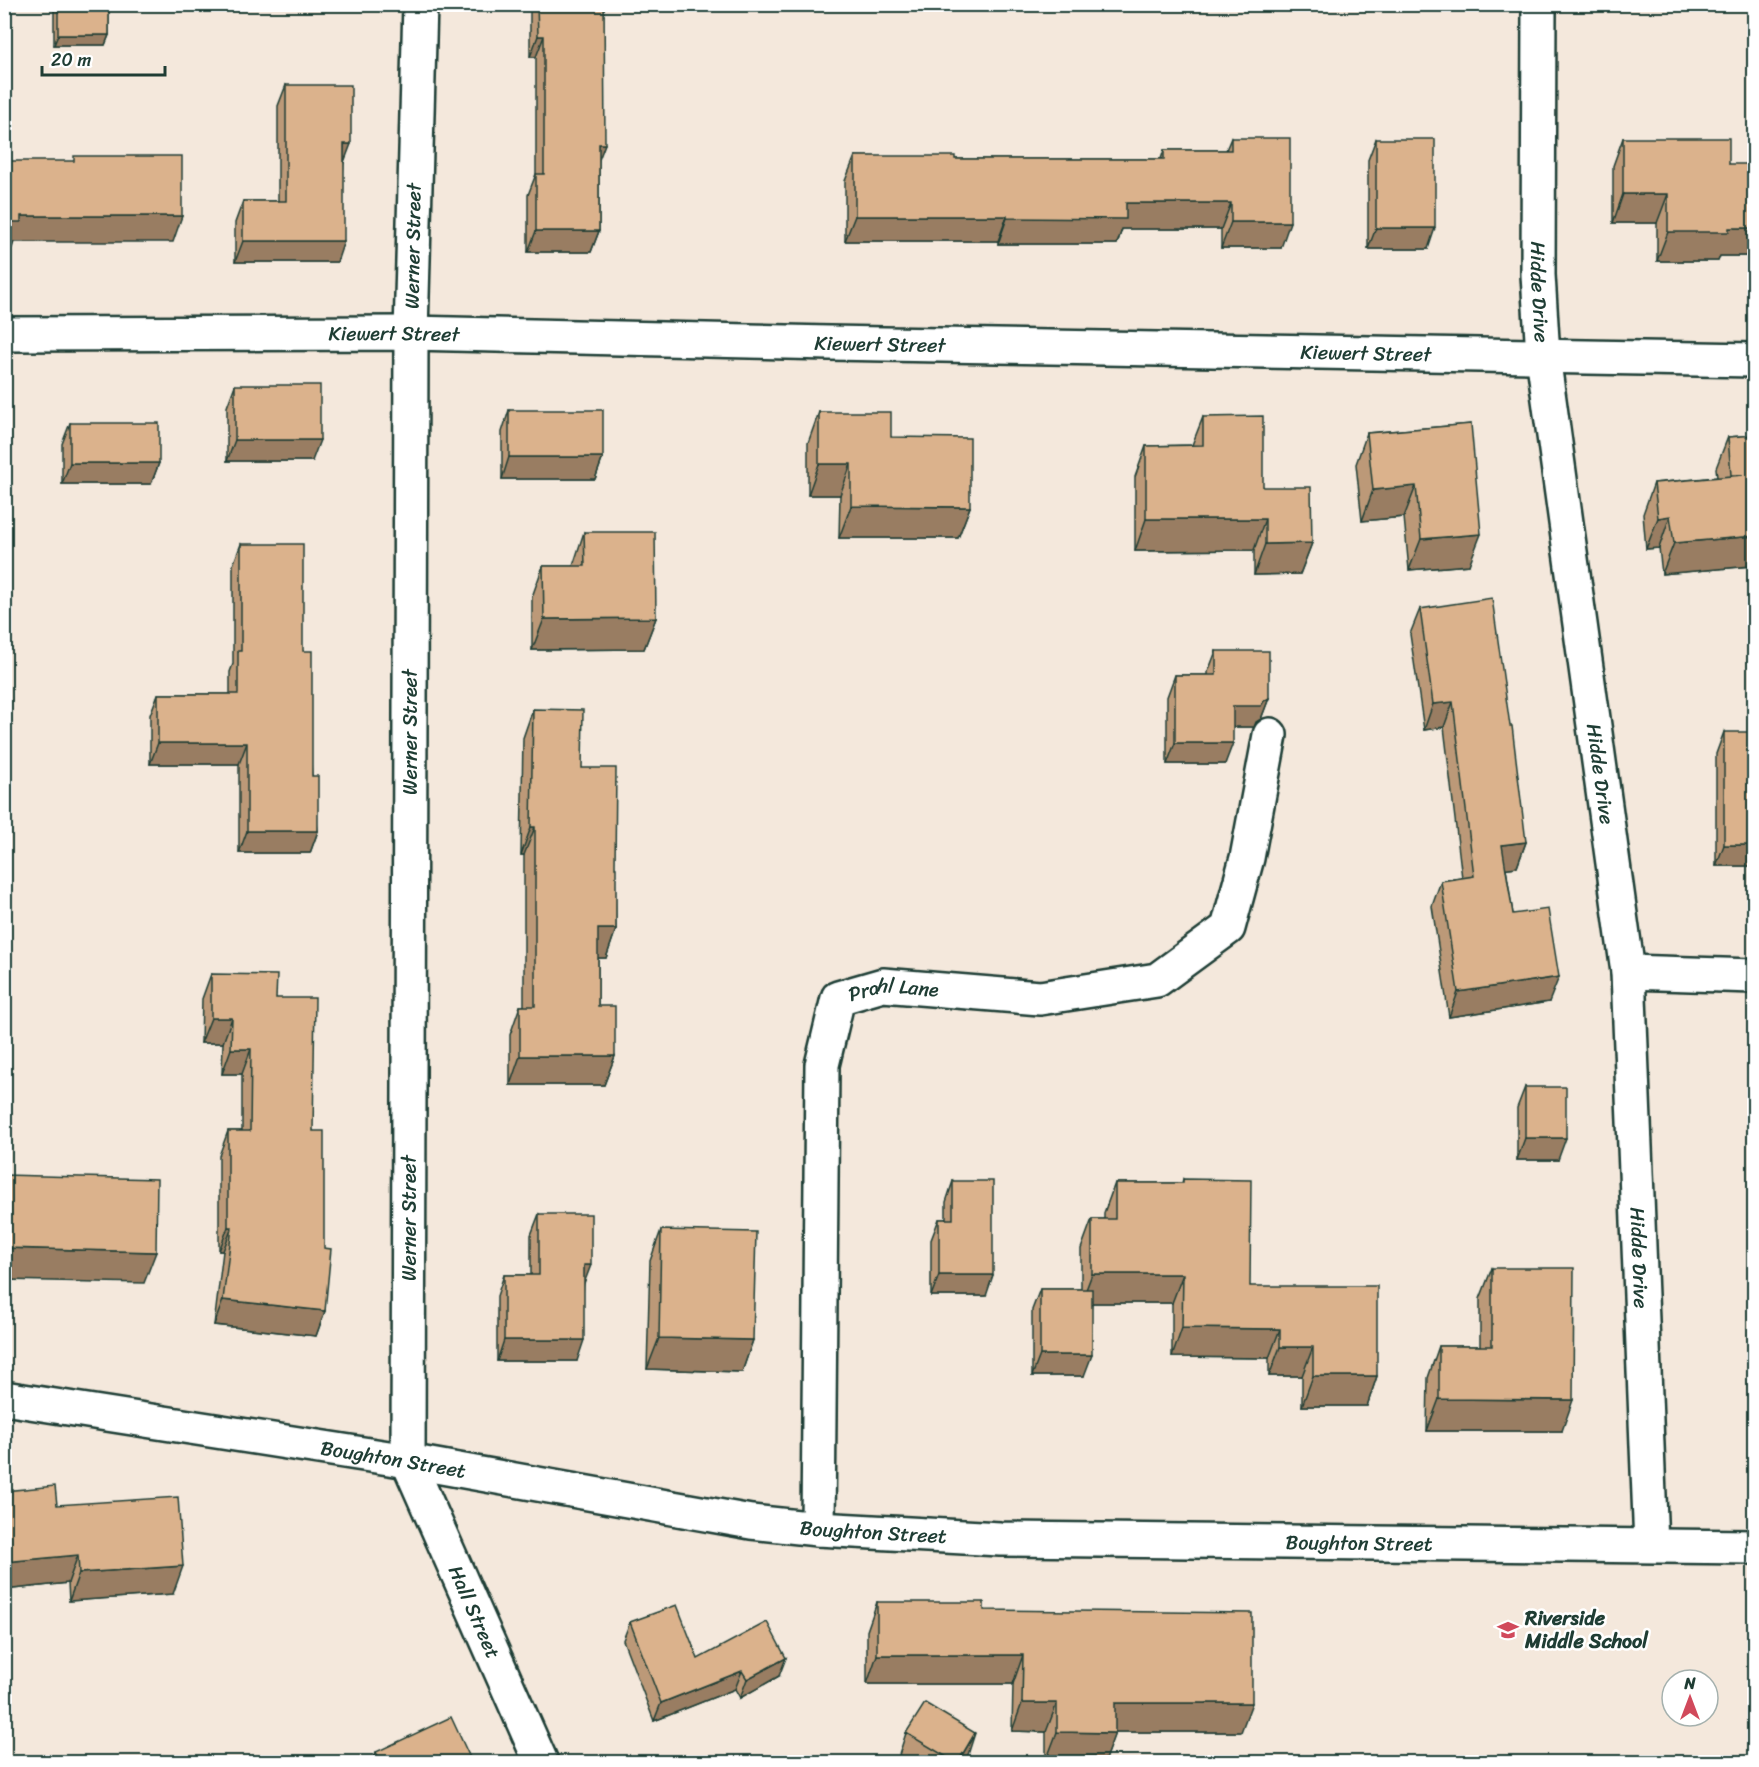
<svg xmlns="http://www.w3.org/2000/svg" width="1759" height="1767" font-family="Sriracha,sans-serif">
<rect width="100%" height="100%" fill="#f4e8dc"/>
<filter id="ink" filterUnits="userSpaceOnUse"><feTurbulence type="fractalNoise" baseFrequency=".0167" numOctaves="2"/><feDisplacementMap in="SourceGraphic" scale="12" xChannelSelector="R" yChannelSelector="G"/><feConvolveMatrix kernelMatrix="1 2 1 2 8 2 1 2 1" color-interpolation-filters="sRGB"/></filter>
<g filter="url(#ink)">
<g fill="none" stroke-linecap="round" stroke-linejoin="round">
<defs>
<g id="minor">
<path id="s1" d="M 420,4 L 411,333 L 408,1461 L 541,1762"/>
<path id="s2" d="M 1539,4 L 1538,275 L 1543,356 L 1628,972 L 1651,1545"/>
<path id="s3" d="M 4,334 L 411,333 L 829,343 L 1754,360"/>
<path d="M 1628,972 L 1754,976"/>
<path id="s4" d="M 4,1398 L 408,1461 L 751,1522 L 818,1529 L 1000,1539 L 1754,1547"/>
<path id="s5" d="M 818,1529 L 822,1065 L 838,998 L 883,985 L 1040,998 L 1157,980 L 1228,928 L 1247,858 L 1270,735"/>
</g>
</defs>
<use href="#minor" stroke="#1f3d34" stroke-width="38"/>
<use href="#minor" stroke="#fff" stroke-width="33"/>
</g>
<g fill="#bc9978" stroke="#1f3d34" stroke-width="1.5">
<path d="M 55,4 L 109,4 L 109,35 L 105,45 L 54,45 L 54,9 Z"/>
<path d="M 530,4 L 604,4 L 599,161 L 599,231 L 591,252 L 528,252 L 528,195 L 536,174 L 536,57 L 530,57 Z"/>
<path d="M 286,85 L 344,161 L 337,262 L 235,262 L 235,223 L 243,201 L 278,201 L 278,106 Z"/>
<path d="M 1231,138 L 1281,248 L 1221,248 L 1221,229 L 1122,229 L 1117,244 L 998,244 L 998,241 L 845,241 L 845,181 L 855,156 L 955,159 L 1161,159 L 1164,150 L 1226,150 Z"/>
<path d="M 1623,138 L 1729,164 L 1755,256 L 1720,256 L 1718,261 L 1657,261 L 1657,223 L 1613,223 L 1613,166 Z"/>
<path d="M 1376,139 L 1428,249 L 1368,249 L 1368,160 Z"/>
<path d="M 235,385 L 312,461 L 227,461 L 227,407 Z"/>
<path d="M 509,410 L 603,457 L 595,479 L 502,479 L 502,432 Z"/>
<path d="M 819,412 L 891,437 L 970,507 L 958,538 L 839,538 L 840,495 L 808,495 L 808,443 Z"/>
<path d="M 1203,417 L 1312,543 L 1300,574 L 1254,575 L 1254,550 L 1135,551 L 1135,477 L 1146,446 L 1192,445 Z"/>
<path d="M 70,423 L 159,463 L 151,484 L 62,484 L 62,444 Z"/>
<path d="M 1471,424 L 1469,565 L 1409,570 L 1404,517 L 1362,521 L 1356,464 L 1367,433 Z"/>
<path d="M 1755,435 L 1755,556 L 1751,566 L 1662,574 L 1659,548 L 1646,549 L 1643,514 L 1654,483 L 1717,477 L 1716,468 L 1728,437 Z"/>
<path d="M 584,532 L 656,618 L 644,649 L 532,650 L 532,597 L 543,566 L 573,566 Z"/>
<path d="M 241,544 L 303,651 L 312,776 L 318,831 L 310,853 L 239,853 L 239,764 L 150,764 L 150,715 L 158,694 L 230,694 L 230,672 L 233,664 L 233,565 Z"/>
<path d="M 1420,609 L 1526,842 L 1517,867 L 1506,868 L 1513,914 L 1549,1002 L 1449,1017 L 1432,906 L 1441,881 L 1462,878 L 1444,727 L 1424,730 L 1410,634 Z"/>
<path d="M 1216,651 L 1269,698 L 1261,719 L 1256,722 L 1254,727 L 1233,727 L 1225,764 L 1167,764 L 1167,697 L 1175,675 L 1208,675 L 1208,672 Z"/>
<path d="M 533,709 L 582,768 L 615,868 L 616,929 L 606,958 L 598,958 L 598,1006 L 615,1056 L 604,1085 L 510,1085 L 510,1035 L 520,1006 L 524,1006 L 524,855 L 521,855 L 523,738 Z"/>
<path d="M 1724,732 L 1755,866 L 1716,866 L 1716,754 Z"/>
<path d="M 211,974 L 276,998 L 313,1131 L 325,1311 L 316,1336 L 214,1325 L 223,1251 L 219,1251 L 219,1156 L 228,1131 L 242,1131 L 242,1074 L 222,1074 L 223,1043 L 201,1043 L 202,999 Z"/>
<path d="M 1525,1087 L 1558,1160 L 1517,1160 L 1517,1108 Z"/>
<path d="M 1183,1179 L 1250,1286 L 1377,1376 L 1367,1406 L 1302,1406 L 1302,1376 L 1269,1376 L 1269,1358 L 1172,1357 L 1172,1303 L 1092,1303 L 1084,1376 L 1032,1376 L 1032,1310 L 1040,1289 L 1081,1289 L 1081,1249 L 1092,1219 L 1104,1219 L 1104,1213 L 1115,1183 L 1182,1183 Z"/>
<path d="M 953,1181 L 986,1296 L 931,1296 L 931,1240 L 939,1219 L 946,1219 L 946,1202 Z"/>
<path d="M 539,1214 L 584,1283 L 577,1361 L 497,1361 L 497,1296 L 504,1275 L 531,1275 L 531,1235 Z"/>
<path d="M 661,1230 L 753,1340 L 742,1372 L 647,1369 L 650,1261 Z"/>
<path d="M 1492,1268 L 1562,1431 L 1427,1431 L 1428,1378 L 1439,1346 L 1480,1346 L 1480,1299 Z"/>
<path d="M 4,1491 L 57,1505 L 173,1594 L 69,1601 L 68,1583 L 4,1590 Z"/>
<path d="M 877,1602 L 1241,1732 L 1115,1732 L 1104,1762 L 1046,1761 L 1046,1732 L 1012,1731 L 1013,1684 L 867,1684 L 867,1631 Z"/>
<path d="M 630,1622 L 698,1659 L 779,1676 L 740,1698 L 735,1689 L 654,1721 L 623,1640 Z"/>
<path d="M 906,1733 L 968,1755 L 963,1762 L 912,1762 L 899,1755 Z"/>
<path d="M 376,1752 L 472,1762 L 372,1762 Z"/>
</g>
<g fill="#997d62" stroke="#1f3d34" stroke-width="1.5">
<path d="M 58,35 L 109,35 L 105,45 L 54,45 Z"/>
<path d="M 538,36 L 544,36 L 536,57 L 530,57 Z"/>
<path d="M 344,144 L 351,144 L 343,165 Z"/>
<path d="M 599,144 L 605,144 L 597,165 Z"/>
<path d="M 1623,194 L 1668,194 L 1657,223 L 1613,223 Z"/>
<path d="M 1126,203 L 1231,203 L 1221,229 L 1122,229 L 1117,244 L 998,244 L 1007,218 Z"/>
<path d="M 21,216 L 182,216 L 173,242 L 14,242 L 12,248 L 4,248 L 4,222 Z"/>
<path d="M 855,216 L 1007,216 L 998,241 L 845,241 Z"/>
<path d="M 1231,222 L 1290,222 L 1281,248 L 1221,248 Z"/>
<path d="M 1376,228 L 1435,228 L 1428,249 L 1368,249 Z"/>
<path d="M 1729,228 L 1755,228 L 1755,256 L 1720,256 L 1718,261 L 1657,261 L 1668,232 Z"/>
<path d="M 536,231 L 599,231 L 591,252 L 528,252 Z"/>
<path d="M 243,241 L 344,241 L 337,262 L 235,262 Z"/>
<path d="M 235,440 L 320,440 L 312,461 L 227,461 Z"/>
<path d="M 509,457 L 603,457 L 595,479 L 502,479 Z"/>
<path d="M 70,463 L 159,463 L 151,484 L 62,484 Z"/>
<path d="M 819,464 L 851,464 L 840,495 L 808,495 Z"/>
<path d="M 1416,486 L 1404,517 L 1362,521 L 1373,490 Z"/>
<path d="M 851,506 L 970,507 L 958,538 L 839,538 Z"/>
<path d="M 1670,516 L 1659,548 L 1646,549 L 1658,518 Z"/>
<path d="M 1146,519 L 1265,519 L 1254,550 L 1135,551 Z"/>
<path d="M 1481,534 L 1469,565 L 1409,570 L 1421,539 Z"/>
<path d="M 1755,536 L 1755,556 L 1751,566 L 1662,574 L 1674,543 Z"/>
<path d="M 1312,543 L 1300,574 L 1254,575 L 1265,544 Z"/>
<path d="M 656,618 L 644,649 L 532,650 L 544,619 Z"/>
<path d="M 1269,698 L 1261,719 L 1256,722 L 1254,727 L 1225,727 L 1233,706 Z"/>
<path d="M 1453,702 L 1444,727 L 1424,730 L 1433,704 Z"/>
<path d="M 158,743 L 247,743 L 239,764 L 150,764 Z"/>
<path d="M 1175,743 L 1233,743 L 1225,764 L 1167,764 Z"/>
<path d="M 531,827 L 535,827 L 524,855 L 521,855 Z"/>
<path d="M 247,831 L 318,831 L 310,853 L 239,853 Z"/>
<path d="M 1526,842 L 1517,867 L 1493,870 L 1502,845 Z"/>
<path d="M 1724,845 L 1755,845 L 1755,866 L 1716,866 Z"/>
<path d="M 598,929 L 616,929 L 606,958 L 587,958 Z"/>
<path d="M 1559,977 L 1549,1002 L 1449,1017 L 1458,992 Z"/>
<path d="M 211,1018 L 232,1018 L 223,1043 L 201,1043 Z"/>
<path d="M 231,1049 L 251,1049 L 242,1074 L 222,1074 Z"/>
<path d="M 520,1056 L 615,1056 L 604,1085 L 510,1085 Z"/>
<path d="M 1525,1138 L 1566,1138 L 1558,1160 L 1517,1160 Z"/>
<path d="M 228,1227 L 232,1227 L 223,1251 L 219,1251 Z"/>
<path d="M 4,1248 L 156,1252 L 144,1283 L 4,1280 Z"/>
<path d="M 584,1265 L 591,1265 L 583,1286 Z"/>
<path d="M 1092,1274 L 1183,1274 L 1172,1303 L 1081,1303 Z"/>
<path d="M 939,1275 L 993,1275 L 986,1296 L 931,1296 Z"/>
<path d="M 223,1300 L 325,1311 L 316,1336 L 214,1325 Z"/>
<path d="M 1182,1328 L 1280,1329 L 1269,1358 L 1172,1357 Z"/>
<path d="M 659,1338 L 753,1340 L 742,1372 L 647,1369 Z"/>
<path d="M 504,1340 L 584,1340 L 577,1361 L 497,1361 Z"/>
<path d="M 1280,1347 L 1313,1347 L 1302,1376 L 1269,1376 Z"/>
<path d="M 1040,1355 L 1092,1355 L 1084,1376 L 1032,1376 Z"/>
<path d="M 1313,1376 L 1377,1376 L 1367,1406 L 1302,1406 Z"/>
<path d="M 1439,1399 L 1573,1400 L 1562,1431 L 1427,1431 Z"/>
<path d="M 78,1555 L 68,1583 L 4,1590 L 4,1562 Z"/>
<path d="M 183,1566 L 173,1594 L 69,1601 L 79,1573 Z"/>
<path d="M 877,1655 L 1023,1655 L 1013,1684 L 867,1684 Z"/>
<path d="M 786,1658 L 779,1676 L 740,1698 L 747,1679 Z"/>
<path d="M 742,1671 L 735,1689 L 654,1721 L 661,1703 Z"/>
<path d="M 1022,1703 L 1057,1703 L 1046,1732 L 1012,1731 Z"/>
<path d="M 1115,1703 L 1252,1703 L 1241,1732 L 1105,1732 Z"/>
<path d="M 1057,1732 L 1115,1733 L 1104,1762 L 1046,1761 Z"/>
<path d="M 975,1733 L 968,1755 L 963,1762 L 958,1762 Z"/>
</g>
<g fill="#dbb28c" stroke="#1f3d34" stroke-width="1.5">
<rect x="58" y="4" width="51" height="31"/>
<path d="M 537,4 L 604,4 L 605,144 L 599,144 L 599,231 L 536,231 L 536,174 L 544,174 L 544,36 L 538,36 Z"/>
<path d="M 286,85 L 351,85 L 351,144 L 344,144 L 344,241 L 243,241 L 243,201 L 286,201 Z"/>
<path d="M 1231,138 L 1290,138 L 1290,222 L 1231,222 L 1231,203 L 1126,203 L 1126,219 L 1007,218 L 1007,216 L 855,216 L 855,156 L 955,156 L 955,159 L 1164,159 L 1164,150 L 1231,150 Z"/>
<path d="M 1623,138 L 1729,138 L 1729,164 L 1755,164 L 1755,228 L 1729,228 L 1729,232 L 1668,232 L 1668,194 L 1623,194 Z"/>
<rect x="1376" y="139" width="59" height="89"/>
<path d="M 74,156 L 182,156 L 182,216 L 21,216 L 21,222 L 4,222 L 4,161 L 74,161 Z"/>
<rect x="235" y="385" width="85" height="55"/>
<rect x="509" y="410" width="94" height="47"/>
<path d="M 819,412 L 891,412 L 891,437 L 970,438 L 970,507 L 851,506 L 851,464 L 819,464 Z"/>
<path d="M 1263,416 L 1263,487 L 1311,487 L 1312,543 L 1265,544 L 1265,519 L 1146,519 L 1146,446 L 1203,445 L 1203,417 Z"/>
<rect x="70" y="423" width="89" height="40"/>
<path d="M 1471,424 L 1481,534 L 1421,539 L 1416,486 L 1373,490 L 1367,433 Z"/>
<path d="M 1755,435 L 1755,536 L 1674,543 L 1670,516 L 1658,518 L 1654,483 L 1743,475 L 1731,475 L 1728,437 Z"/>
<path d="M 584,532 L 655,532 L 656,618 L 544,619 L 543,566 L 585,566 Z"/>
<path d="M 241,544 L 303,544 L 303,651 L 312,651 L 312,776 L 318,776 L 318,831 L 247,831 L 247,743 L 158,743 L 158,694 L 238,694 L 238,651 L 241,651 Z"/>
<path d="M 1492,598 L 1510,726 L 1512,726 L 1526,842 L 1502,845 L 1513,914 L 1548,909 L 1559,977 L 1458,992 L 1441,881 L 1474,876 L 1453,702 L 1433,704 L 1420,609 Z"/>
<path d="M 1216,651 L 1269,651 L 1269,698 L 1264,701 L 1261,706 L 1233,706 L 1233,743 L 1175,743 L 1175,675 L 1216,675 Z"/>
<path d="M 533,709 L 583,710 L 582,768 L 616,768 L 615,868 L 616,868 L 616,929 L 598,929 L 598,1006 L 615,1006 L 615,1056 L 520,1056 L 520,1006 L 535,1006 L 535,827 L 531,827 Z"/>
<rect x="1724" y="732" width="31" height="113"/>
<path d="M 211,974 L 277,975 L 276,998 L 315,998 L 313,1131 L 324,1131 L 324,1248 L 331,1249 L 325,1311 L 223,1300 L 232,1227 L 228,1227 L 228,1131 L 250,1131 L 251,1049 L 231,1049 L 232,1018 L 211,1018 Z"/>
<rect x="1525" y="1087" width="41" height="51"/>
<path d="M 4,1175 L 157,1179 L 156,1252 L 4,1248 Z"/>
<path d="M 1183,1179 L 1251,1180 L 1250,1286 L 1377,1286 L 1377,1376 L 1313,1376 L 1313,1347 L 1280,1347 L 1280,1329 L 1182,1328 L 1183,1274 L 1092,1274 L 1092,1219 L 1115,1219 L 1115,1183 L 1183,1183 Z"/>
<path d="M 953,1181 L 993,1181 L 993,1275 L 939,1275 L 939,1219 L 953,1219 Z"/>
<path d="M 539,1214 L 591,1214 L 591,1265 L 584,1265 L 584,1340 L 504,1340 L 504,1275 L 539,1275 Z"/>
<path d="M 661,1230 L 756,1232 L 753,1340 L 659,1338 Z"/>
<path d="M 1492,1268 L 1574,1268 L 1573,1400 L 1439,1399 L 1439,1346 L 1492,1346 Z"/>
<rect x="1040" y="1289" width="52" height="66"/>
<path d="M 55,1486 L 57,1505 L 178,1497 L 183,1566 L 79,1573 L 78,1555 L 4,1562 L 4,1491 Z"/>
<path d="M 877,1602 L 984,1602 L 984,1610 L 1252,1613 L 1252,1703 L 1115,1703 L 1115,1733 L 1057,1732 L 1057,1703 L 1022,1703 L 1023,1655 L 877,1655 Z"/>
<path d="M 677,1605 L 698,1659 L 767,1622 L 786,1658 L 747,1679 L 742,1671 L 661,1703 L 630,1622 Z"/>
<path d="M 925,1703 L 975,1733 L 958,1762 L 955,1762 L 906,1733 Z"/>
<path d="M 451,1717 L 472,1762 L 381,1762 L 376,1752 Z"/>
</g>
</g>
<defs>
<symbol id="school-bare" viewBox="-9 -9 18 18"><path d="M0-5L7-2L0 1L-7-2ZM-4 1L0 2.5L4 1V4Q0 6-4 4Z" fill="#d1495b" stroke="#fff" stroke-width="2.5" paint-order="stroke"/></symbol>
</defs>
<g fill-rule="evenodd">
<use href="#school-bare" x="1493" y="1615" width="30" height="30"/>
</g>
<g text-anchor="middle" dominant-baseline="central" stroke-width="5" stroke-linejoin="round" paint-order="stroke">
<g font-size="20" fill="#1f3d34" stroke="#fff">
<text transform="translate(413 246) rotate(-89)">Werner Street</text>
<text stroke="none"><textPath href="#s2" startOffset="288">Hidde Drive</textPath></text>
<text stroke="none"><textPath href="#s3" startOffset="390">Kiewert Street</textPath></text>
<text stroke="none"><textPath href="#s3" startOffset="876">Kiewert Street</textPath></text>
<text stroke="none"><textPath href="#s3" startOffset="1362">Kiewert Street</textPath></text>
<text transform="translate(410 732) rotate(-90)">Werner Street</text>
<text stroke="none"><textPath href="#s2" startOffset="774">Hidde Drive</textPath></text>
<text stroke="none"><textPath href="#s5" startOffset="590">Prahl Lane</textPath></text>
<text transform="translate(409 1218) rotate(-90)">Werner Street</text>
<text stroke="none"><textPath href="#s2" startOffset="1260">Hidde Drive</textPath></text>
<text stroke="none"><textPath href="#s4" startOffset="394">Boughton Street</textPath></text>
<text stroke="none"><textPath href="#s4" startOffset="880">Boughton Street</textPath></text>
<text stroke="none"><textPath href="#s4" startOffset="1366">Boughton Street</textPath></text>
<text stroke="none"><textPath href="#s1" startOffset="1622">Hall Street</textPath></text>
</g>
<g font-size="20" font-weight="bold" fill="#1f3d34" stroke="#fff" text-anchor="start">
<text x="1525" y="1618">Riverside<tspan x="1525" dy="23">Middle School</tspan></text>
</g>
</g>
<rect width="1759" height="1767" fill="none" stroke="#fff" stroke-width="24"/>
<rect x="12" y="12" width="1735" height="1743" fill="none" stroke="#1f3d34" stroke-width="2" filter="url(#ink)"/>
<g transform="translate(1690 1698)"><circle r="28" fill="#ffffff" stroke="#a5b1ae" stroke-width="1.5"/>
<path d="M0-4.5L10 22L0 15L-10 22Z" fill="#d1495b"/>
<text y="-9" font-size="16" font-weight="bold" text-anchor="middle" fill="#1f3d34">N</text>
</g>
<path d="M42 66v9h123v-9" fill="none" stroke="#1f3d34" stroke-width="3"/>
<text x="51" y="66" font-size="18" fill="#1f3d34" stroke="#ffffff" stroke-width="4.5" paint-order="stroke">20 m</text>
</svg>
